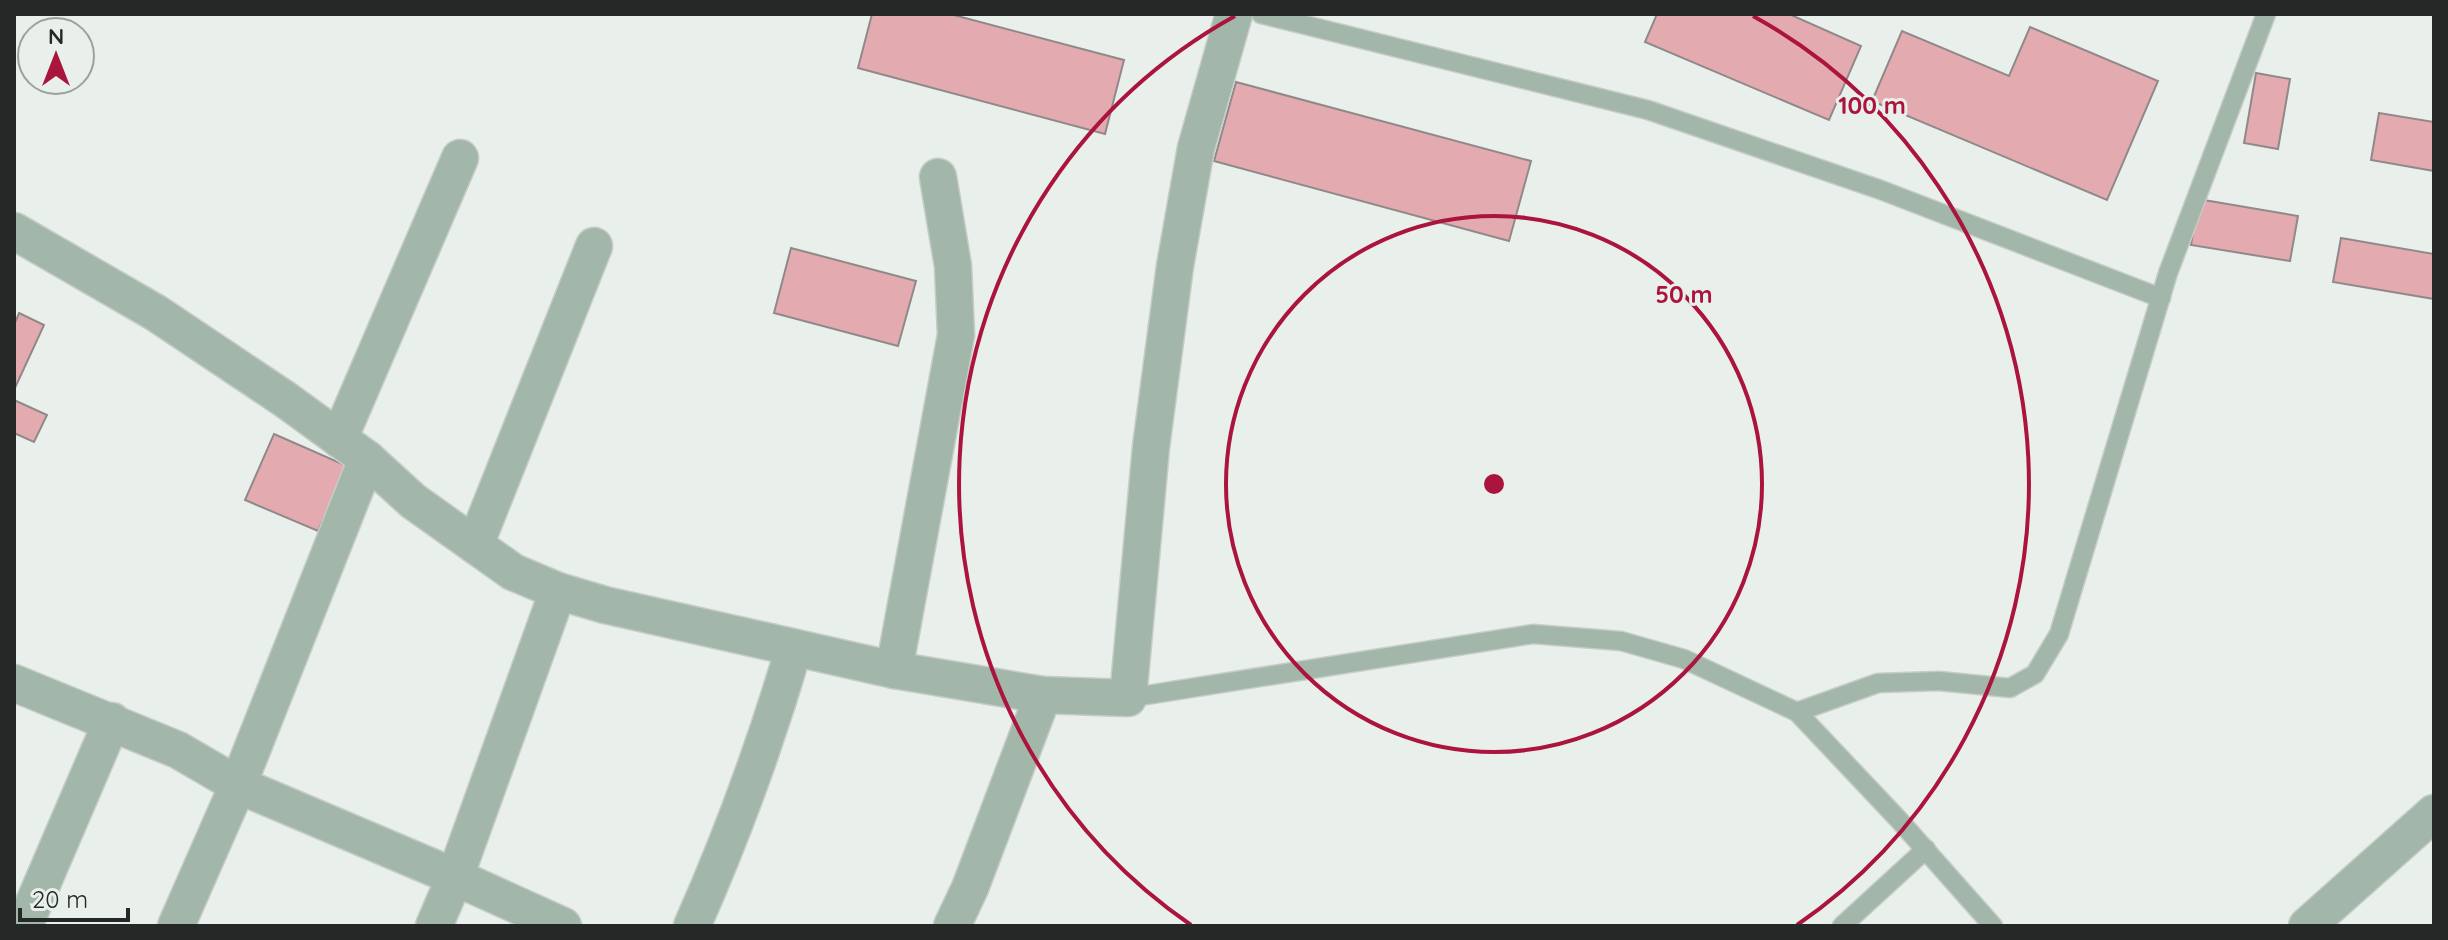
<svg xmlns="http://www.w3.org/2000/svg" width="2448" height="940" font-family="Quicksand,sans-serif">
<rect width="100%" height="100%" fill="#e9f0ec"/>
<g fill="#e3abaf" stroke="#918989" stroke-width="2">
<path d="M 872,14 L 950,14 L 1124,60 L 1105,134 L 858,68 Z"/>
<path d="M 1657,14 L 1789,14 L 1861,46 L 1829,120 L 1645,42 Z"/>
<path d="M 2030,27 L 2158,81 L 2107,200 L 1872,101 L 1902,31 L 2009,76 Z"/>
<path d="M 2256,73 L 2290,79 L 2278,149 L 2244,143 Z"/>
<path d="M 1236,82 L 1531,161 L 1509,241 L 1214,161 Z"/>
<path d="M 2379,113 L 2434,122 L 2434,171 L 2371,160 Z"/>
<path d="M 2198,199 L 2298,216 L 2290,261 L 2191,245 Z"/>
<path d="M 2341,238 L 2434,254 L 2434,299 L 2333,282 Z"/>
<path d="M 791,248 L 916,281 L 898,346 L 774,313 Z"/>
<path d="M 19,313 L 44,325 L 14,390 L 14,325 Z"/>
<path d="M 14,400 L 47,415 L 34,442 L 14,433 Z"/>
<path d="M 274,434 L 347,466 L 318,531 L 245,500 Z"/>
</g>
<g fill="none" stroke-linecap="round" stroke-linejoin="round">
<defs>
<g id="lane">
<path d="M 1261,14 L 1648,110 L 1881,190 L 2161,298"/>
<path d="M 1128,698 L 1533,634 L 1621,641 L 1684,659 L 1797,712 L 1899,820 L 1993,926"/>
<path d="M 1797,712 L 1878,683 L 1939,681 L 2010,688 L 2035,674 L 2059,634 L 2168,273 L 2266,14"/>
<path d="M 1842,926 L 1926,849"/>
</g>
<g id="street">
<path d="M 14,231 L 156,313 L 286,400 L 367,459 L 413,501 L 513,572 L 558,591 L 605,605 L 894,670 L 1043,695 L 1128,698 L 1151,447 L 1175,266 L 1196,148 L 1234,14"/>
<path d="M 339,439 L 460,158"/>
<path d="M 475,545 L 594,246"/>
<path d="M 894,670 L 956,335 L 953,266 L 938,177"/>
<path d="M 14,683 L 178,750 L 238,785 L 455,877 L 563,926"/>
<path d="M 24,926 L 112,721"/>
<path d="M 176,926 L 238,785 L 367,459"/>
<path d="M 434,926 L 455,877 L 558,591"/>
<path d="M 692,926 C 732,836 766,743 794,648"/>
<path d="M 952,926 L 970,888 L 1043,695"/>
<path d="M 2307,926 L 2434,813"/>
</g>
</defs>
<use href="#lane" stroke="#c6ccc8" stroke-width="21"/>
<use href="#street" stroke="#c6ccc8" stroke-width="39"/>
<use href="#lane" stroke="#a2b7aa" stroke-width="18"/>
<use href="#street" stroke="#a2b7aa" stroke-width="36"/>
</g>
<g fill="none" stroke="#ab153d" stroke-width="4">
<circle cx="1494" cy="484" r="268"/>
<path d="M1191 925A535 535 0 0 1 1235 16M1753 16A535 535 0 0 1 1797 925"/>
</g>
<circle cx="1494" cy="484" r="12" fill="#ab153d" stroke="#e9f0ec" stroke-width="4"/>
<g font-size="24" text-anchor="middle" font-weight="bold" fill="#ab153d" stroke="#e9f0ec" stroke-width="6" stroke-linejoin="round" paint-order="stroke">
<text x="1872" y="114">100 m</text>
<text x="1684" y="303">50 m</text>
</g>
<rect width="2448" height="940" fill="none" stroke="#252826" stroke-width="32"/>
<g transform="translate(56 56)"><circle r="38" fill="#e9f0ec" stroke="#9ba09d" stroke-width="2"/>
<path d="M0-6L14 30L0 20L-14 30Z" fill="#ab153d"/>
<text y="-12" font-size="22" font-weight="bold" text-anchor="middle" fill="#252826">N</text>
</g>
<path d="M20 908v12h108v-12" fill="none" stroke="#252826" stroke-width="4"/>
<text x="32" y="908" font-size="24" fill="#252826" stroke="#e9f0ec" stroke-width="6" paint-order="stroke">20 m</text>
</svg>
